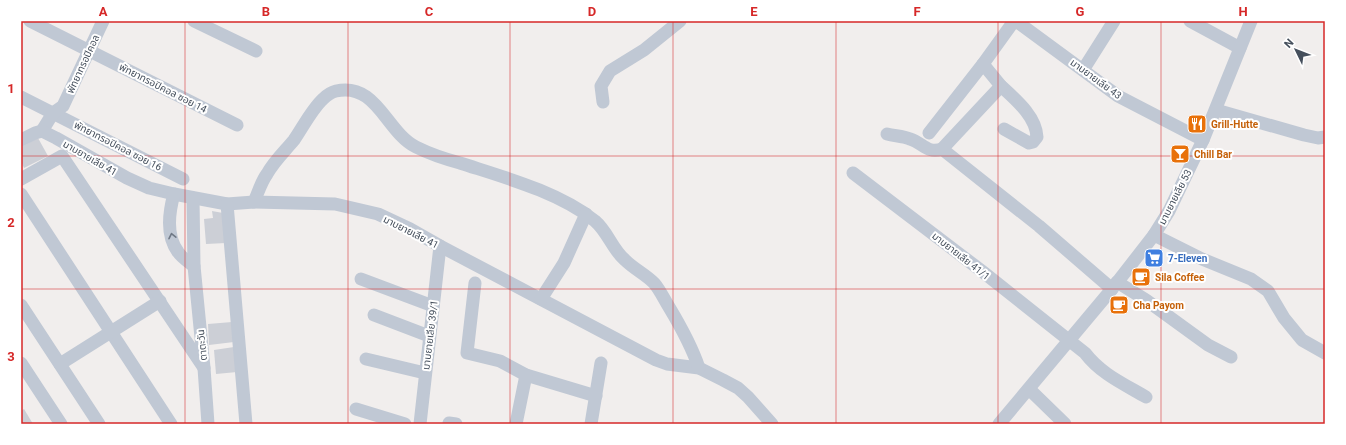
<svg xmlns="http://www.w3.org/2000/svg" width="1346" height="445" font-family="Roboto,'Noto Sans Thai',sans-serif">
<rect width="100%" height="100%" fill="#f1eeed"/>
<g fill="#cccfd6">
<path d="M 38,138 L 48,156 L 24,168 L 21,161 L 21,147 Z"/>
<path d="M 212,211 L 223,213 L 226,243 L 206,244 L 204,219 L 213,218 Z"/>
<path d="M 232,322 L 234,342 L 209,345 L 208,324 Z"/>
<path d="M 234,347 L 237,372 L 216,374 L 214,350 Z"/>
<path d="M 24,409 L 33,424 L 21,424 L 21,411 Z"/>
</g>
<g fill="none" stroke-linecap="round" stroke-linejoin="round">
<g stroke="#c0c8d4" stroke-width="13">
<path d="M 30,21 L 237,125"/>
<path d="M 194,21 L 256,51"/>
<path d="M 1016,21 L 1118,96 L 1203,140"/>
<path d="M 1190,21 L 1240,48"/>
<path d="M 1083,70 L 1114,21"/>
<path d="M 1001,86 C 1015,99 1036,116 1037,137 L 1033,142 L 1029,143 L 1004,129"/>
<path d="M 21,97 L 183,179"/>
<path d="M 603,102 L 601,86 L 610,71 L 644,50 L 680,21"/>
<path d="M 1216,110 L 1304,135 L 1318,138 L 1325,137"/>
<path d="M 42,131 L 53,113 L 63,106 L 103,21"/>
<path d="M 929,133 L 983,64 L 1014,21"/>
<path d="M 887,134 C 895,136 903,136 910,139 C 923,143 927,154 942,149 L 1001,86 L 983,64"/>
<path d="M 21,140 L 35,133 L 42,131 L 56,138 L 127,178 L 149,188 L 174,194 L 227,204 L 254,202 L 335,204 L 378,214 L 410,229 L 440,246 L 656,360 L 667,364 L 699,368 L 723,380 L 738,388 L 748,397 L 772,424"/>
<path d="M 942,149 L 1039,226 L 1112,289"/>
<path d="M 853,173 L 983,272 L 1085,353 C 1101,374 1124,384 1146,397"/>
<path d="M 21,179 L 62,156 L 204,368"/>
<path d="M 21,194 L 171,424"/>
<path d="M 174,194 C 169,212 166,236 178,252 C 182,258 189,262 194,266"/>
<path d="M 193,198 L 194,266 L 204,368 L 208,424"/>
<path d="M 254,202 C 258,193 261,182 267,174 C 274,161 285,151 294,140 C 303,127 312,109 323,99 C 326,96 332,92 336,91 C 377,82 386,132 416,147 C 430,154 445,159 460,163 C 503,177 559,192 595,221 C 608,232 612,249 625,260 C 634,269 645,274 654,283 C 660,290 664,299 669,307 C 681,327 692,347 699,368"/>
<path d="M 227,204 L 246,424"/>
<path d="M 1154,235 L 1202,259 L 1251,279 L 1268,291 L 1284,318 L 1302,340 L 1325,353"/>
<path d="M 361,279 L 433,306"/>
<path d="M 1117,282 L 1146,300 L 1208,345 L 1231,357"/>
<path d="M 475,283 L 467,353 L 500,361 L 526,375 L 596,396"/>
<path d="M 541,299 L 564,263 L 586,214"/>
<path d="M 21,305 L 99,424"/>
<path d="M 374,315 L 429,336"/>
<path d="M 366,359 L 425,373"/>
<path d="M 21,363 L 61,424"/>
<path d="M 60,364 L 160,301"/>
<path d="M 1029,389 L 1065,424"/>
<path d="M 356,409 L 405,424"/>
<path d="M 449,423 L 456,424"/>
<path d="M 420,424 L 440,246"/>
<path d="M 516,424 L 526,375"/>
<path d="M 591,424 L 601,363"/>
<path d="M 999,424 L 1112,289 L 1154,235 L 1169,211 L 1203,140 L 1251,21"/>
</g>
</g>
<defs><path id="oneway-chevron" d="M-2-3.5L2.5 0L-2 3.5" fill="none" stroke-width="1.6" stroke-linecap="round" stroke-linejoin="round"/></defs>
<use stroke="#707986" href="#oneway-chevron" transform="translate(172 236) rotate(-102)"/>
<path fill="none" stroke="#d62828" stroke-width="1" stroke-opacity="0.55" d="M 185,21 L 185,424M 348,21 L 348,424M 510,21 L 510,424M 673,21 L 673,424M 836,21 L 836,424M 998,21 L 998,424M 1161,21 L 1161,424M 21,156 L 1325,156M 21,289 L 1325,289"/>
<defs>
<symbol id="restaurant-square" viewBox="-11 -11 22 22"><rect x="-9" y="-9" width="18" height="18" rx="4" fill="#e8710a" stroke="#fff"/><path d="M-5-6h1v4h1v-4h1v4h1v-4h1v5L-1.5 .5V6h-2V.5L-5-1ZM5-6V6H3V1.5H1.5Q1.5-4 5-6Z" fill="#fff"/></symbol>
<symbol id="bar-square" viewBox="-11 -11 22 22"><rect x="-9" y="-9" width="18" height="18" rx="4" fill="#e8710a" stroke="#fff"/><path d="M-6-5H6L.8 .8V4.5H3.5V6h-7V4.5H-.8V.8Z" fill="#fff"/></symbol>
<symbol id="supermarket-square" viewBox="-11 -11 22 22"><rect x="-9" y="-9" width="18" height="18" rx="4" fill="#3f7fe0" stroke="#fff"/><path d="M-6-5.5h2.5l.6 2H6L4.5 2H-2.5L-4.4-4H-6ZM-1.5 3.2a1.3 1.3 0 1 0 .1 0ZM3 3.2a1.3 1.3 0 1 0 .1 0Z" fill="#fff"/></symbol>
<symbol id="cafe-square" viewBox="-11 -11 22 22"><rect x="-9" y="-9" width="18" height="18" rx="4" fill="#e8710a" stroke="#fff"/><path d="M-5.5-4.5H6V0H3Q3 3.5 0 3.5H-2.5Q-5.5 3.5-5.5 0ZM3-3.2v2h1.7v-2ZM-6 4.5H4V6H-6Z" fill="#fff"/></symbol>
</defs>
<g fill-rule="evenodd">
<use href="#restaurant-square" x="1186" y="113" width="22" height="22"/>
<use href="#bar-square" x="1169" y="143" width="22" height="22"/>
<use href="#supermarket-square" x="1143" y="247" width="22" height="22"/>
<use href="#cafe-square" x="1130" y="266" width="22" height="22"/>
<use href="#cafe-square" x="1108" y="294" width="22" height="22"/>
</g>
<g text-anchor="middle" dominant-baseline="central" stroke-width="4" stroke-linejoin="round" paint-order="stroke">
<g font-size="10" fill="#454f5c" stroke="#fff">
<text transform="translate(83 64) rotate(-65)">พัทยาทรอปิคอล</text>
<text transform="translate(1096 79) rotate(36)">มาบยายเลีย 43</text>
<text transform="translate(163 88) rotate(27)">พัทยาทรอปิคอล ซอย 14</text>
<text transform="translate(118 146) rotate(27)">พัทยาทรอปิคอล ซอย 16</text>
<text transform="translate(90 158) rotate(30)">มาบยายเลีย 41</text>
<text transform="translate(1175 197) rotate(-63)">มาบยายเลีย 53</text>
<text transform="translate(411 232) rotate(27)">มาบยายเลีย 41</text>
<text transform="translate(961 256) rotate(38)">มาบยายเลีย 41/1</text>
<text transform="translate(430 335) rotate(-83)">มาบยายเลีย 39/1</text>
<text transform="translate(202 345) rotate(-96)">ตาตะวัน</text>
</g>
<g font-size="10" font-weight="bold" fill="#c56008" stroke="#fff" text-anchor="start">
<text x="1211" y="124">Grill-Hutte</text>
<text x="1194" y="154">Chill Bar</text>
<text x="1155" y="277">Sila Coffee</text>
<text x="1133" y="305">Cha Payom</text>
</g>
<g font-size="10" font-weight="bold" fill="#366cbe" stroke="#fff" text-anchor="start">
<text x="1168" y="258">7-Eleven</text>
</g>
</g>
<rect width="1346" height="445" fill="none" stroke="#ffffff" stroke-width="44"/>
<g transform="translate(1296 50) rotate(313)" stroke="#ffffff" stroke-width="3" paint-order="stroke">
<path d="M0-3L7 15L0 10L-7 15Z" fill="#454f5c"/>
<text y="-6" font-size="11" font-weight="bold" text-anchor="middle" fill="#454f5c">N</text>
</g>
<rect x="22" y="22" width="1302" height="401" fill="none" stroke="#d62828" stroke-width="1.5"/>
<g font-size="13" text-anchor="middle" font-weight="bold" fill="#d62828">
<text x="103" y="16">A</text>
<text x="266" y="16">B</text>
<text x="429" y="16">C</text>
<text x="592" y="16">D</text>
<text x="754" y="16">E</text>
<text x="917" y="16">F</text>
<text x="1080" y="16">G</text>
<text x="1243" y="16">H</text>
<text x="11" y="93">1</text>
<text x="11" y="227">2</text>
<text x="11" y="361">3</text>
</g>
</svg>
